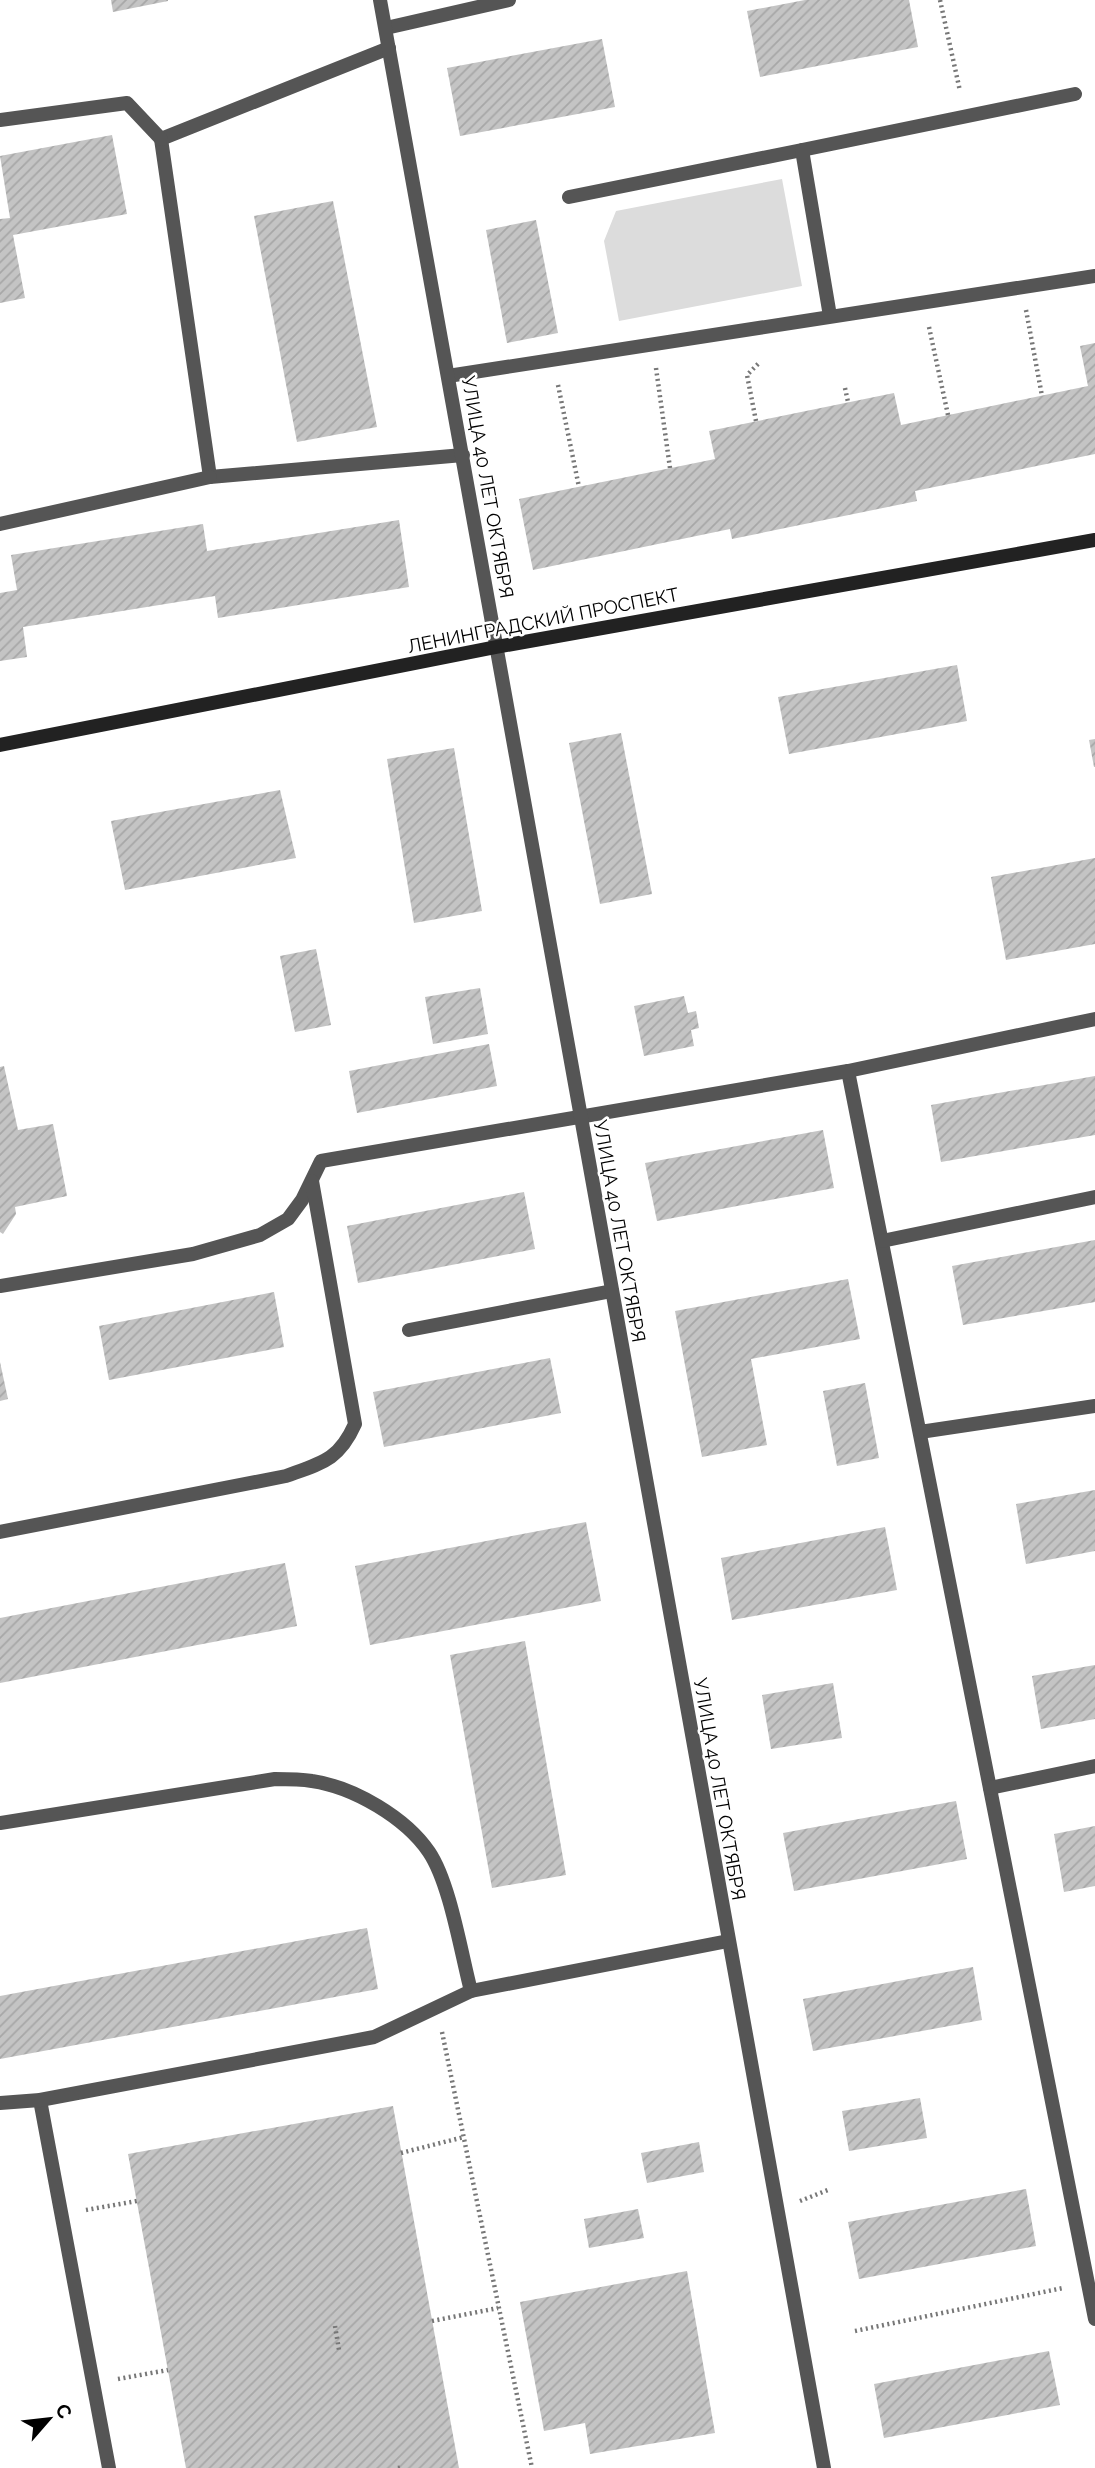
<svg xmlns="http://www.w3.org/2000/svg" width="1095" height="2468" font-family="Raleway,sans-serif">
<defs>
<pattern id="building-hatch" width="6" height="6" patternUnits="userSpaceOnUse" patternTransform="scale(1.75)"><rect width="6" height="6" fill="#c4c4c4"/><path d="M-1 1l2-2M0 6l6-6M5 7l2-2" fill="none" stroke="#a7a7a7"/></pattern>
</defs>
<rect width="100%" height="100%" fill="#fff"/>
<path fill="#dcdcdc" d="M 782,179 L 802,286 L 619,321 L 604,241 L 616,211 Z"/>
<g fill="url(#building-hatch)">
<path d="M 111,0 L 168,0 L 168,1 L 113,12 Z"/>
<path d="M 805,0 L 909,0 L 918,47 L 760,77 L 747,11 Z"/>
<path d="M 602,39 L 615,107 L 460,136 L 447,68 Z"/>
<path d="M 112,135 L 127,214 L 13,235 L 25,298 L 0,303 L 0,219 L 10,218 L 0,156 Z"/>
<path d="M 333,201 L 377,427 L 297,442 L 254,216 Z"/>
<path d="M 536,220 L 558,333 L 507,343 L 486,230 Z"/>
<path d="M 1095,343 L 1095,454 L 915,491 L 917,501 L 732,539 L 730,529 L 533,570 L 519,499 L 715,459 L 709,431 L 894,393 L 901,425 L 1088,386 L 1080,346 Z"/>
<path d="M 399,520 L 409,587 L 218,618 L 215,596 L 23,627 L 27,657 L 0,661 L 0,593 L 17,590 L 11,555 L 203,524 L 207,551 Z"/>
<path d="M 957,665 L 967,721 L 789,754 L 778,697 Z"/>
<path d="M 621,733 L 652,894 L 600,904 L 569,743 Z"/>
<path d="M 1095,739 L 1095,767 L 1094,767 L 1089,740 Z"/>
<path d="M 454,748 L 482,911 L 414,923 L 387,759 Z"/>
<path d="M 280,790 L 296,858 L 125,890 L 111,821 Z"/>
<path d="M 1095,858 L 1095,944 L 1006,960 L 991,877 Z"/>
<path d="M 316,949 L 331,1025 L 295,1032 L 280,956 Z"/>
<path d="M 480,988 L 488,1034 L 433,1044 L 425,997 Z"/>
<path d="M 684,996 L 688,1013 L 696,1011 L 699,1028 L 691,1030 L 694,1046 L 644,1056 L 634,1006 Z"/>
<path d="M 489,1044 L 497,1086 L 357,1113 L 349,1071 Z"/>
<path d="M 4,1066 L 18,1130 L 53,1124 L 67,1196 L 15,1207 L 16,1214 L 3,1234 L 0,1232 L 0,1067 Z"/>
<path d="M 1095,1076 L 1095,1135 L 941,1162 L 931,1105 Z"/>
<path d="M 823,1130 L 834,1188 L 657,1221 L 645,1163 Z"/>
<path d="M 524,1192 L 535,1249 L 358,1283 L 347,1226 Z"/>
<path d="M 1095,1240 L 1095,1302 L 963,1325 L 952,1266 Z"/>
<path d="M 848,1279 L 860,1339 L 751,1359 L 767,1445 L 702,1457 L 675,1311 Z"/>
<path d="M 274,1292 L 284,1347 L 109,1380 L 99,1326 Z"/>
<path d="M 550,1358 L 561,1413 L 384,1447 L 373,1392 Z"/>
<path d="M 0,1362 L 8,1399 L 0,1401 Z"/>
<path d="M 865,1383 L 879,1458 L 837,1466 L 823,1391 Z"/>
<path d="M 1095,1490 L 1095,1551 L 1026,1564 L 1016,1504 Z"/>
<path d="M 586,1522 L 601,1601 L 370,1645 L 355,1566 Z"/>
<path d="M 885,1527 L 897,1590 L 732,1620 L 721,1558 Z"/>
<path d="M 285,1563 L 297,1626 L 0,1683 L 0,1618 Z"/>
<path d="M 525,1641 L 566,1875 L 492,1888 L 450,1655 Z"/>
<path d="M 1095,1665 L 1095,1719 L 1041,1729 L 1032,1676 Z"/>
<path d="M 833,1683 L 842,1738 L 771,1749 L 762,1695 Z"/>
<path d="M 956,1801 L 967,1859 L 794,1891 L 783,1833 Z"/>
<path d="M 1095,1826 L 1095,1886 L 1064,1892 L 1054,1834 Z"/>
<path d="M 367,1928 L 378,1989 L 0,2059 L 0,1996 Z"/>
<path d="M 973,1967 L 982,2020 L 813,2051 L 803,1999 Z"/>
<path d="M 920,2098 L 927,2138 L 849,2151 L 842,2111 Z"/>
<path d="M 393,2106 L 459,2468 L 186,2468 L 128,2154 Z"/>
<path d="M 699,2142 L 704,2172 L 647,2183 L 641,2153 Z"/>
<path d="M 1026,2189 L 1036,2246 L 859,2279 L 848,2222 Z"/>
<path d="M 638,2209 L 644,2238 L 589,2248 L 584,2219 Z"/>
<path d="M 687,2271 L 715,2433 L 590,2454 L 585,2423 L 544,2431 L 520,2302 Z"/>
<path d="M 1049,2351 L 1060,2405 L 884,2438 L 874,2384 Z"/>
</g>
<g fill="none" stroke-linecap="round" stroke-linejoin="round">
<g stroke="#777" stroke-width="4.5" stroke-dasharray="2 3.5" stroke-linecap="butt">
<path d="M 940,0 L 960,91"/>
<path d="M 1026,310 L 1042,396"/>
<path d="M 929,327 L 948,415"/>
<path d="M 656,368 L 670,468"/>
<path d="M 558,385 L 579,487"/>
<path d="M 845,388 L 848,402"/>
<path d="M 756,421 L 747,375 L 759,363"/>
<path d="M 442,2032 L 532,2468"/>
<path d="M 401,2153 L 464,2137"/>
<path d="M 800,2201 L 828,2190"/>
<path d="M 86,2210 L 137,2201"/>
<path d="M 432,2321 L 498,2308"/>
<path d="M 335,2326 L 339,2350"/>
<path d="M 855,2331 L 1063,2288"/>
<path d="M 118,2379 L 168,2370"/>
<path d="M 398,2468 L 403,2467"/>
</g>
<g stroke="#555" stroke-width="14">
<path d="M 386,28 L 509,0"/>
<path d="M 389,48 L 161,139 L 210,477 L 463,455"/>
<path d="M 0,120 L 127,103 L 161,139"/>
<path d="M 569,197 L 802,150"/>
<path d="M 830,316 L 802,150 L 1075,94"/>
<path d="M 448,376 L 1095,276"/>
<path d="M 0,524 L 210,477"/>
<path d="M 848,1071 L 1095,2319"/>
<path d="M 882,1241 L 1095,1197"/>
<path d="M 0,1286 L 193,1254 L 260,1235 L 288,1219 L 302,1200 L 321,1161 L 848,1071 L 1095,1019"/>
<path d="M 409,1330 L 612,1291"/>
<path d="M 920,1432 L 1095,1406"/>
<path d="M 0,1532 L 286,1476 C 322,1463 339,1460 355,1424 L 312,1181"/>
<path d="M 990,1788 L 1095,1766"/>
<path d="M 0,1823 L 275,1779 C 287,1779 300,1779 312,1781 C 354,1787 406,1818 429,1852 C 450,1883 461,1953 471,1991"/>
<path d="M 40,2100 L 109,2468"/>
<path d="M 0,2103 L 40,2100 L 374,2037 L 471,1991 L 728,1941"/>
</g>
<path stroke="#555" stroke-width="14" d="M 380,0 L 824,2468"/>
<path stroke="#222" stroke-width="14" d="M 0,745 L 496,647 L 1095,540"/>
</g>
<g text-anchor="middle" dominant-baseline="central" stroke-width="5" stroke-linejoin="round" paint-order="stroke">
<g font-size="19" fill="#000" stroke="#fff">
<text transform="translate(488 487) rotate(80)">УЛИЦА 40 ЛЕТ ОКТЯБРЯ</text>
<text transform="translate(543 620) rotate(-11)">ЛЕНИНГРАДСКИЙ ПРОСПЕКТ</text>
<text transform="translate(620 1231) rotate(80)">УЛИЦА 40 ЛЕТ ОКТЯБРЯ</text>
<text transform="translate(720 1789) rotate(80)">УЛИЦА 40 ЛЕТ ОКТЯБРЯ</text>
</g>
</g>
<g transform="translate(49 2419) rotate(62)" stroke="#ffffff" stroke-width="5" paint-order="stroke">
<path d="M0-5L12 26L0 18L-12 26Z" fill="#000000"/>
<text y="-10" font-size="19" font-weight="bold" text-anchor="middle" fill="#000000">С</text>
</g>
</svg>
